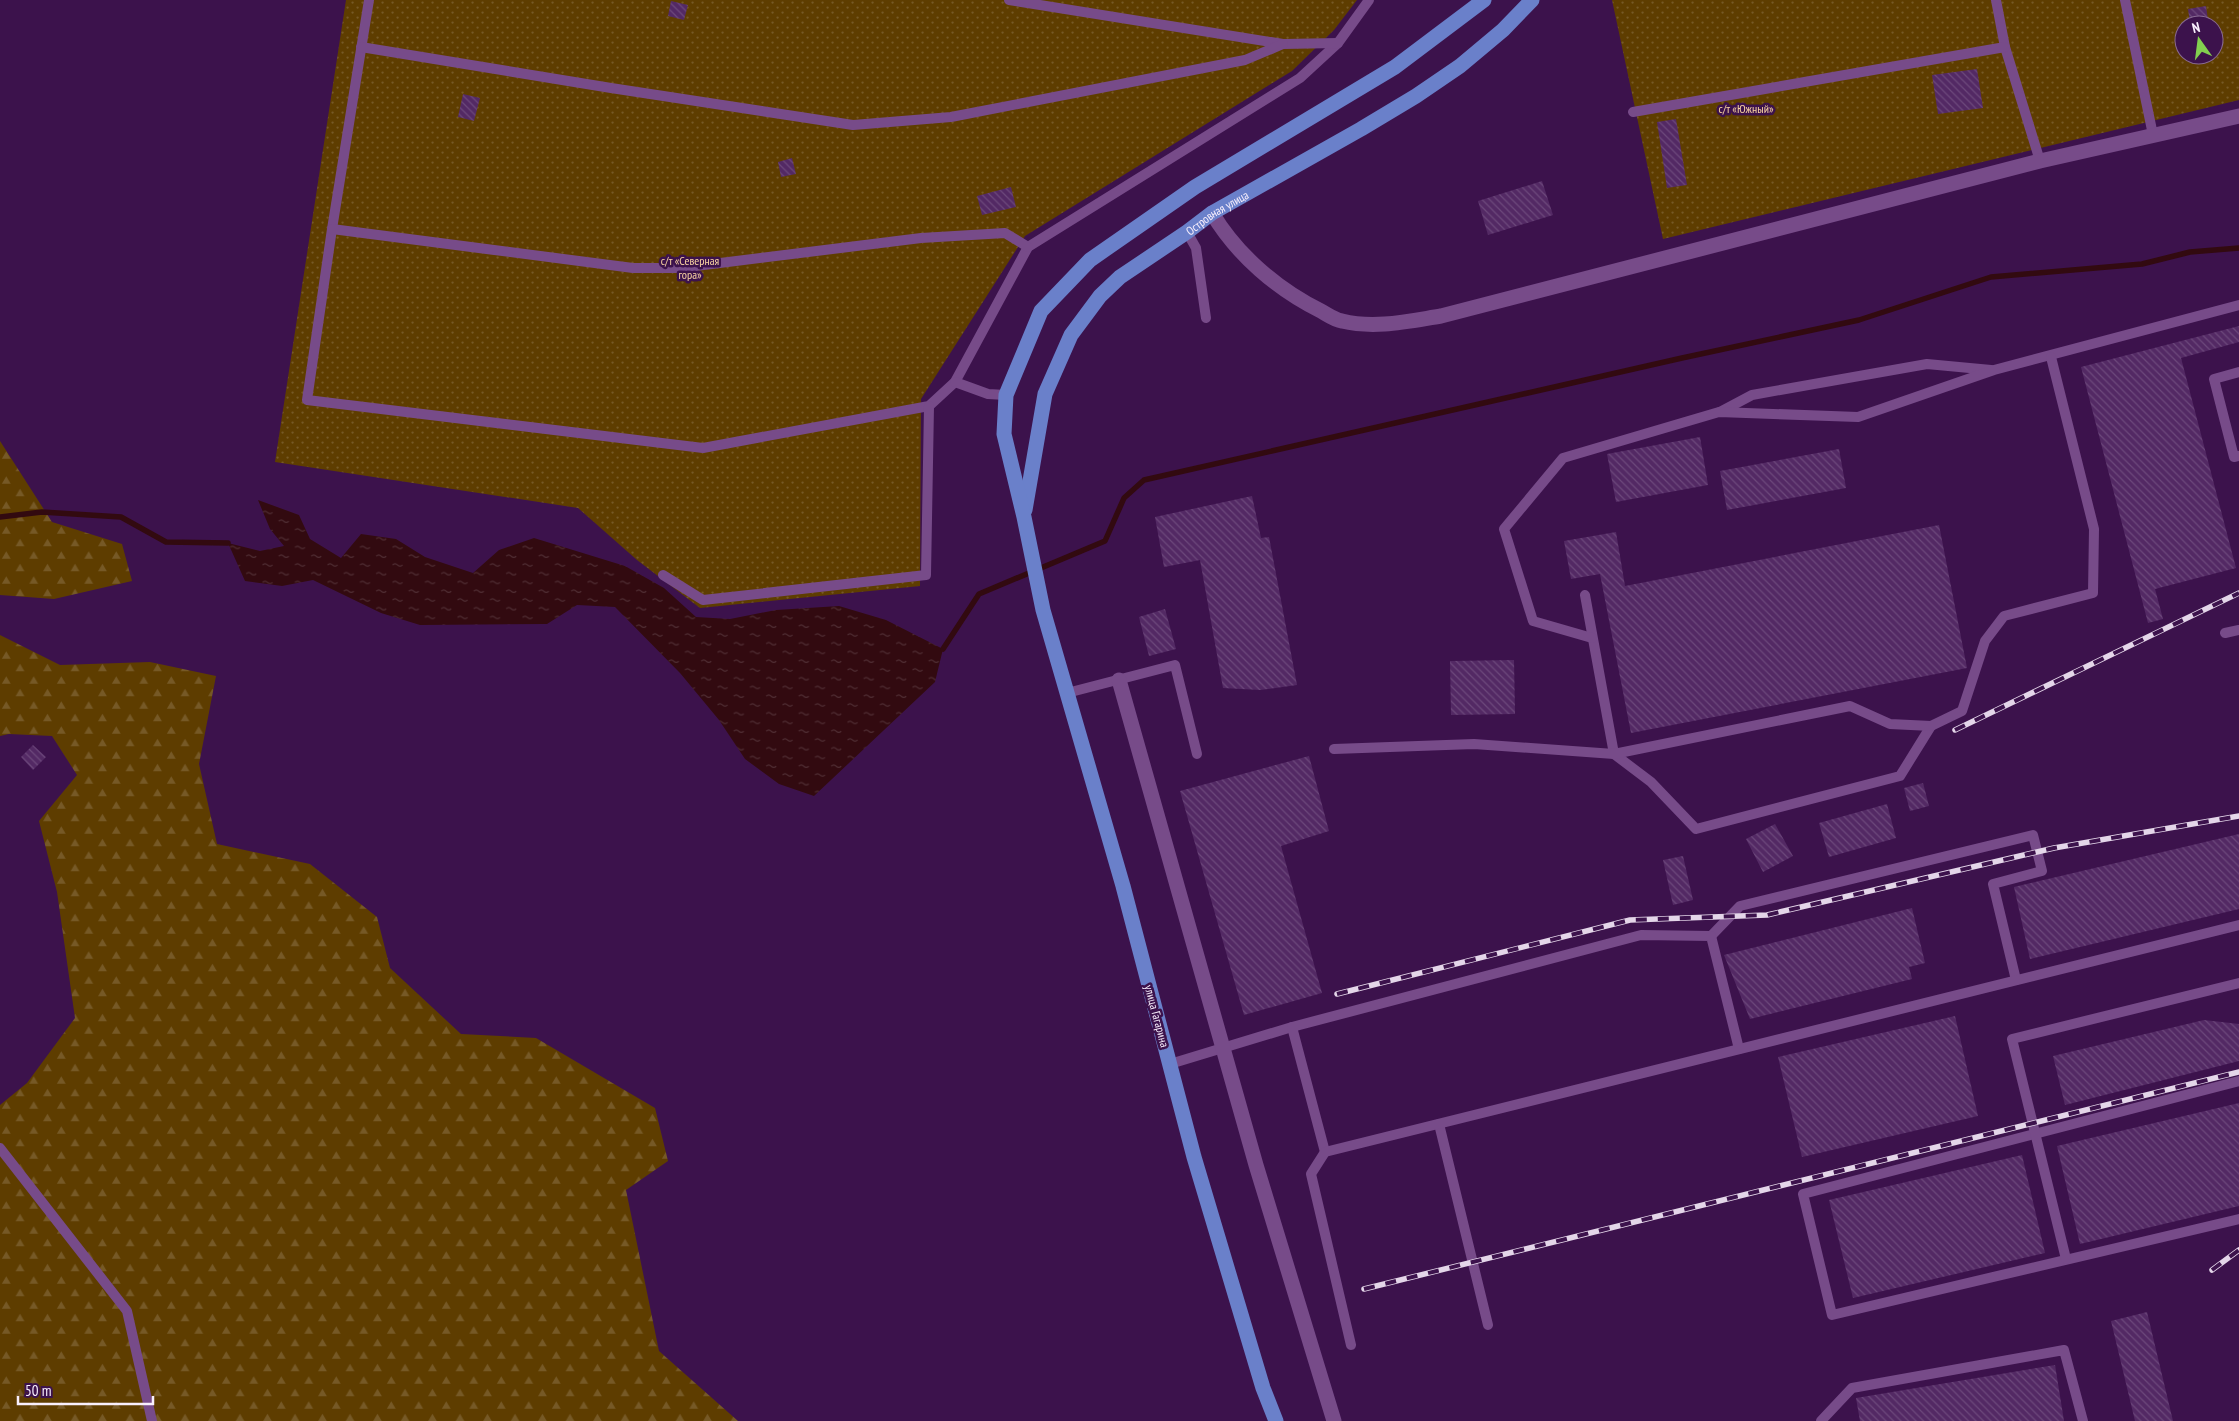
<svg xmlns="http://www.w3.org/2000/svg" width="2239" height="1421" font-family="'PT Sans Narrow',sans-serif">
<defs>
<pattern id="forest-firs" width="22" height="20" patternUnits="userSpaceOnUse" patternTransform="scale(1.25)"><rect width="22" height="20" fill="#5e3d00"/><path d="M5 1l3.5 6h-7zM16 11l3.5 6h-7z" fill="#765926"/></pattern>
<pattern id="garden-dots" width="8" height="8" patternUnits="userSpaceOnUse" patternTransform="scale(1.25)"><rect width="8" height="8" fill="#5e3d00"/><path d="M2 2h.1M6 6h.1" fill="none" stroke="#765926" stroke-width="1.8" stroke-linecap="round"/></pattern>
<pattern id="water-ripples" width="26" height="14" patternUnits="userSpaceOnUse" patternTransform="scale(1.25)"><rect width="26" height="14" fill="#320a10"/><path d="M2 4q2-2 4 0t4 0M15 11q2-2 4 0t4 0" fill="none" stroke="#502e34"/></pattern>
<pattern id="building-back-hatch" width="6" height="6" patternUnits="userSpaceOnUse" patternTransform="scale(1.25)"><rect width="6" height="6" fill="#532964"/><path d="M-1 5l2 2M0 0l6 6M5-1l2 2" fill="none" stroke="#6c487b"/></pattern>
</defs>
<rect width="100%" height="100%" fill="#3c124c"/>
<g fill="url(#forest-firs)">
<path d="M 0,441 L 52,522 L 122,544 L 132,581 L 54,599 L 0,595 Z"/>
<path d="M 0,635 L 60,665 L 150,662 L 216,676 L 199,764 L 217,844 L 310,864 L 377,917 L 390,968 L 461,1034 L 536,1038 L 655,1108 L 668,1161 L 626,1190 L 659,1351 L 738,1421 L 0,1421 L 0,1105 L 27,1083 L 75,1018 L 57,892 L 39,821 L 77,775 L 52,736 L 9,734 L 0,736 Z"/>
</g>
<g fill="url(#garden-dots)" fill-rule="evenodd">
<path d="M 346,0 L 1357,0 L 1334,30 L 1292,71 L 1025,236 L 921,399 L 920,586 L 700,608 L 637,560 L 578,508 L 275,462 Z"/>
<path d="M 1612,0 L 2239,0 L 2239,100 L 1663,239 ZM 2184,25 L 2214,25 L 2214,55 L 2184,55 Z"/>
</g>
<path fill="url(#water-ripples)" d="M 258,500 L 299,515 L 310,539 L 341,558 L 361,534 L 396,539 L 425,557 L 473,573 L 499,550 L 534,538 L 625,566 L 664,588 L 696,617 L 730,619 L 776,610 L 839,606 L 886,620 L 943,649 L 935,682 L 814,796 L 779,784 L 745,759 L 719,720 L 680,673 L 615,607 L 577,605 L 547,624 L 420,625 L 381,613 L 313,580 L 282,586 L 245,581 L 228,543 L 260,551 L 284,546 L 270,529 Z"/>
<g fill="none" stroke-linecap="round" stroke-linejoin="round">
<g stroke="#320a10" stroke-width="5.5">
<path d="M 0,517 L 42,512 L 121,517 L 166,542 L 228,543"/>
<path d="M 943,649 L 979,594 L 1105,541 L 1124,498 L 1144,480 L 1682,358 L 1859,320 L 1991,277 L 2142,264 L 2190,252 L 2239,248"/>
</g>
</g>
<g fill="url(#building-back-hatch)">
<path d="M 671,1 L 688,5 L 684,20 L 668,16 Z"/>
<path d="M 2206,6 L 2208,20 L 2190,23 L 2188,9 Z"/>
<path d="M 1977,69 L 1983,108 L 1938,114 L 1932,75 Z"/>
<path d="M 463,94 L 480,98 L 474,121 L 458,117 Z"/>
<path d="M 1676,119 L 1687,185 L 1667,188 L 1657,122 Z"/>
<path d="M 792,158 L 796,174 L 781,177 L 778,162 Z"/>
<path d="M 1542,181 L 1553,215 L 1488,235 L 1478,201 Z"/>
<path d="M 1011,187 L 1016,207 L 982,215 L 977,196 Z"/>
<path d="M 2239,326 L 2239,342 L 2181,358 L 2236,568 L 2155,589 L 2163,619 L 2148,623 L 2081,367 Z"/>
<path d="M 1700,437 L 1708,485 L 1616,502 L 1607,454 Z"/>
<path d="M 1839,449 L 1846,488 L 1727,510 L 1720,471 Z"/>
<path d="M 1252,496 L 1261,538 L 1269,537 L 1297,685 L 1260,690 L 1223,688 L 1200,560 L 1164,567 L 1155,517 Z"/>
<path d="M 1939,525 L 1967,668 L 1631,733 L 1600,574 L 1571,579 L 1564,541 L 1616,532 L 1625,586 Z"/>
<path d="M 1165,609 L 1176,649 L 1149,656 L 1139,617 Z"/>
<path d="M 1514,660 L 1515,714 L 1451,715 L 1450,661 Z"/>
<path d="M 33,745 L 46,757 L 33,770 L 21,757 Z"/>
<path d="M 1309,756 L 1329,831 L 1281,846 L 1322,993 L 1244,1015 L 1180,791 Z"/>
<path d="M 1923,783 L 1929,806 L 1910,811 L 1904,788 Z"/>
<path d="M 1887,804 L 1896,838 L 1829,857 L 1819,823 Z"/>
<path d="M 1775,824 L 1793,856 L 1763,872 L 1746,839 Z"/>
<path d="M 2239,834 L 2239,909 L 2030,959 L 2014,887 Z"/>
<path d="M 1683,856 L 1693,900 L 1673,905 L 1663,860 Z"/>
<path d="M 1912,908 L 1925,963 L 1909,967 L 1912,979 L 1750,1019 L 1724,955 Z"/>
<path d="M 1955,1016 L 1978,1116 L 1802,1157 L 1778,1057 Z"/>
<path d="M 2204,1020 L 2239,1024 L 2239,1061 L 2065,1105 L 2053,1056 Z"/>
<path d="M 2239,1103 L 2239,1206 L 2080,1244 L 2057,1146 Z"/>
<path d="M 2022,1155 L 2045,1253 L 1853,1298 L 1829,1200 Z"/>
<path d="M 2147,1312 L 2173,1421 L 2135,1421 L 2111,1321 Z"/>
<path d="M 2055,1365 L 2064,1421 L 1860,1421 L 1856,1398 Z"/>
</g>
<g fill="none" stroke-linecap="round" stroke-linejoin="round">
<g stroke="#774b89" stroke-width="10">
<path d="M 369,0 L 332,229 L 307,400 L 703,448 L 929,406 L 955,382 L 1028,247 L 1300,78 L 1338,43 L 1369,0"/>
<path d="M 1009,0 L 1283,44 L 1338,43"/>
<path d="M 1996,0 L 2005,47 L 2040,161"/>
<path d="M 2125,0 L 2153,135"/>
<path d="M 361,47 L 611,88 L 853,125 L 951,117 L 1245,60 L 1283,44"/>
<path d="M 1633,112 L 2005,47"/>
<path d="M 332,229 L 633,268 L 680,268 L 921,238 L 1005,233 L 1028,247"/>
<path d="M 1187,232 L 1196,248 L 1206,318"/>
<path d="M 2239,372 L 2214,379 L 2234,457 L 2239,456"/>
<path d="M 955,382 L 988,394 L 1006,395"/>
<path d="M 1720,412 L 1752,395 L 1927,364 L 1991,370"/>
<path d="M 663,575 L 703,600 L 926,575 L 929,406"/>
<path d="M 1585,595 L 1614,754 L 1651,782 L 1696,829 L 1900,776 L 1931,726"/>
<path d="M 2225,633 L 2239,630"/>
<path d="M 1592,638 L 1533,621 L 1504,529 L 1563,458 L 1719,412 L 1858,417 L 1994,370 L 2239,305"/>
<path d="M 1067,693 L 1175,665 L 1197,754"/>
<path d="M 1334,749 L 1474,744 L 1614,754 L 1850,706 L 1890,724 L 1931,726 L 1962,711 L 1985,641 L 2004,616 L 2093,593 L 2094,529 L 2051,357"/>
<path d="M 1711,936 L 1740,906 L 2033,835 L 2042,871 L 1993,884 L 2016,980"/>
<path d="M 1170,1064 L 1292,1027"/>
<path d="M 2239,1081 L 1803,1194 L 1832,1315 L 2239,1219"/>
<path d="M 1439,1124 L 1488,1325"/>
<path d="M 0,1148 L 127,1311 L 152,1421"/>
<path d="M 1325,1152 L 1292,1027 L 1641,935 L 1711,936 L 1739,1049"/>
<path d="M 2066,1259 L 2012,1039 L 2239,983"/>
<path d="M 1351,1345 L 1311,1174 L 1325,1152 L 2239,925"/>
<path d="M 1821,1421 L 1852,1388 L 2064,1350 L 2083,1421"/>
</g>
<g stroke="#774b89" stroke-width="15">
<path d="M 1212,213 C 1237,255 1278,290 1321,311 C 1328,315 1335,320 1342,321 C 1375,329 1409,321 1441,316 L 2040,161 L 2239,116"/>
<path d="M 1119,680 L 1256,1165 L 1334,1421"/>
</g>
<g stroke="#6a80ca" stroke-width="15">
<path id="s1" d="M 1025,510 L 1045,394 L 1071,335 L 1100,296 L 1120,277 L 1187,232 L 1212,213 L 1361,129 L 1416,96 L 1460,66 L 1503,30 L 1532,0"/>
<path d="M 1276,1421 L 1263,1388 L 1194,1157 L 1123,886 L 1043,610 L 1024,517 L 1004,434 L 1006,395 L 1041,311 L 1090,260 L 1195,187 L 1395,67 L 1484,0"/>
</g>
<defs>
<g id="rail">
<path d="M 1955,730 L 2239,593"/>
<path d="M 1337,994 L 1630,920 L 1767,915 L 2054,848 L 2239,816"/>
<path d="M 2212,1270 L 2239,1250"/>
<path d="M 1364,1289 L 2239,1072"/>
</g>
</defs>
<use href="#rail" stroke="#e4d6e9" stroke-width="5.5"/>
<use href="#rail" stroke="#3c124c" stroke-width="4" stroke-dasharray="11" stroke-linecap="butt"/>
</g>
<g text-anchor="middle" dominant-baseline="central" stroke-width="5" stroke-linejoin="round" paint-order="stroke">
<g font-size="12" fill="#fad5a3" stroke="#3c124c">
<text x="1746" y="108">с/т «Южный»</text>
<text x="690" y="260">с/т «Северная<tspan x="690" dy="14">гора»</tspan></text>
</g>
<g font-size="12" fill="#f9effd" stroke="#3c124c">
<text stroke="none"><textPath href="#s1" startOffset="375">Островная улица</textPath></text>
<text transform="translate(1157 1016) rotate(75)">улица Гагарина</text>
</g>
</g>
<g transform="translate(2199 40) rotate(346)"><circle r="24" fill="#3c124c" stroke="#886a93"/>
<path d="M0-4L9 19L0 12L-9 19Z" fill="#82d04f"/>
<text y="-8" font-size="14" font-weight="bold" text-anchor="middle" fill="#f9effd">N</text>
</g>
<path d="M18 1396v8h135v-8" fill="none" stroke="#f9effd" stroke-width="2.5"/>
<text x="25" y="1396" font-size="15" fill="#f9effd" stroke="#3c124c" stroke-width="4" paint-order="stroke">50 m</text>
</svg>
